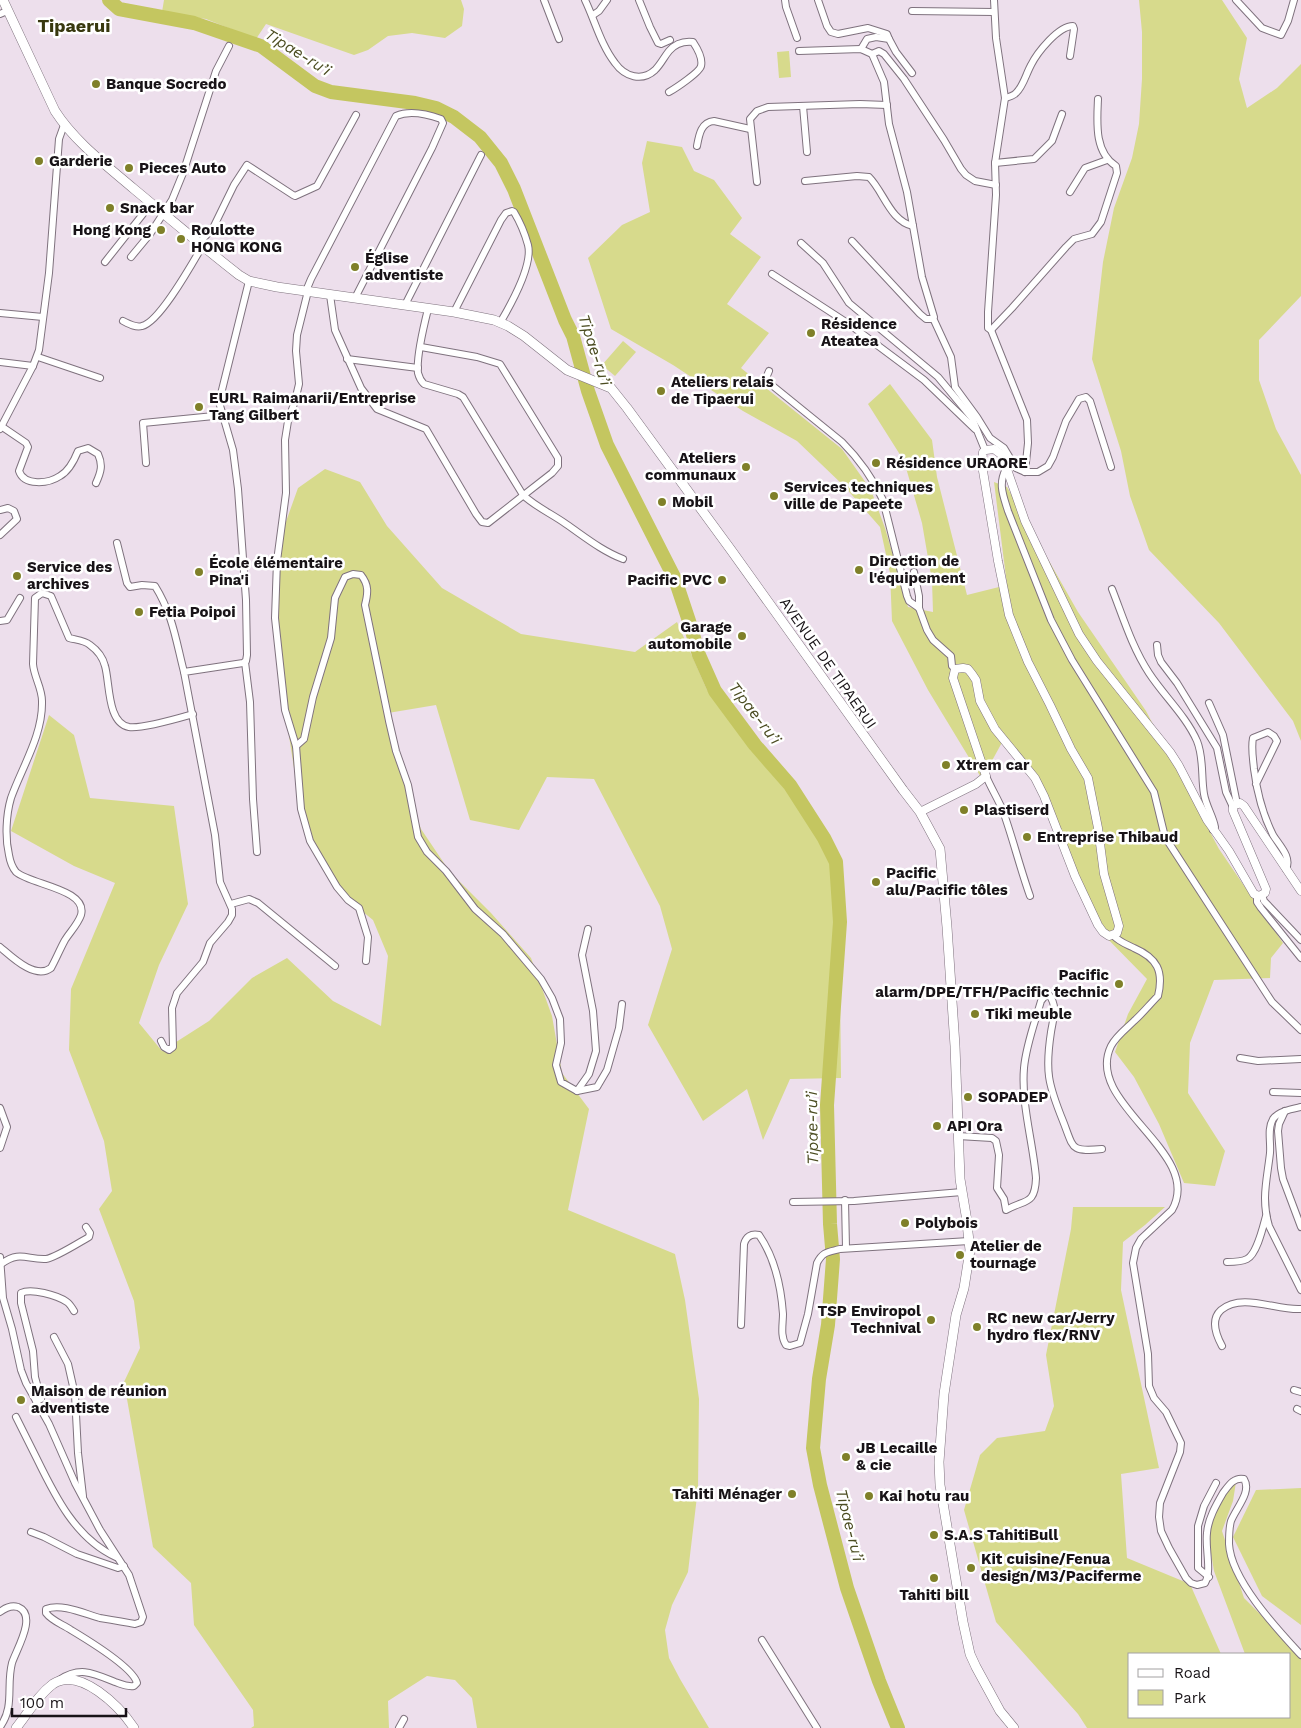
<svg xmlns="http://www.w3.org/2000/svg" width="1301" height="1728" font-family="'Work Sans',sans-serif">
<rect width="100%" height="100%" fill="#eddfec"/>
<g fill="#d7da8c">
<path d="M 164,0 L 461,0 L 464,9 L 462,26 L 445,38 L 412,33 L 388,36 L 368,50 L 354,55 L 266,24 L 256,39 L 206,19 L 162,12 Z"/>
<path d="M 1139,0 L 1222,0 L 1247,38 L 1239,79 L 1247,108 L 1277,88 L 1301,64 L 1301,296 L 1259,340 L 1259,380 L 1276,429 L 1301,475 L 1301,741 L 1293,721 L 1219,623 L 1149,550 L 1130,496 L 1121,451 L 1092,359 L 1103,262 L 1114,208 L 1132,158 L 1139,124 L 1142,79 L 1142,32 Z"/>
<path d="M 789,51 L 791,77 L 779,78 L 777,52 Z"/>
<path d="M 647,141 L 682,147 L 694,171 L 714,180 L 742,218 L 730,234 L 761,257 L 727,304 L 769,333 L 741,368 L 842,449 L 871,490 L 885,528 L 908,607 L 933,612 L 932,581 L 922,523 L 904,461 L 868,404 L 890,384 L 932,440 L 937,477 L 967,595 L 1007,585 L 994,482 L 1007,487 L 1078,612 L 1146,711 L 1219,849 L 1283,943 L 1271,958 L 1270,978 L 1214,980 L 1190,1043 L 1188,1093 L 1225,1151 L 1215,1186 L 1184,1183 L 1159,1124 L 1134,1077 L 1115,1052 L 1128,1014 L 1147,979 L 1097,928 L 1043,798 L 1005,737 L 982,779 L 928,690 L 892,621 L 890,573 L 880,527 L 844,486 L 797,441 L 743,411 L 673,365 L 611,329 L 588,258 L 622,225 L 650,212 L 642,163 Z"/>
<path d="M 623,341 L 636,352 L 615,376 L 602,365 Z"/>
<path d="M 325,469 L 360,482 L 387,526 L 442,588 L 521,634 L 635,652 L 677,622 L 707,690 L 787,786 L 815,825 L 835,867 L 844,915 L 844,942 L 840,982 L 841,1078 L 790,1079 L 763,1140 L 747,1089 L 703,1121 L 648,1025 L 672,949 L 660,906 L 594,779 L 547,777 L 519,830 L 470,820 L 436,705 L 388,713 L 409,796 L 421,829 L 450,872 L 491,913 L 531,958 L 552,1016 L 562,1073 L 589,1109 L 568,1210 L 675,1254 L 685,1300 L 699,1399 L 698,1488 L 688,1572 L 672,1605 L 665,1630 L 669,1658 L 680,1679 L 709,1728 L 477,1728 L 472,1698 L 455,1680 L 427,1676 L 388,1701 L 389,1728 L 251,1728 L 254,1726 L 253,1710 L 194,1625 L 191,1583 L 153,1547 L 124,1382 L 140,1348 L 134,1301 L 99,1209 L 112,1191 L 104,1141 L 69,1050 L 71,989 L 115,883 L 74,866 L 11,831 L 49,715 L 74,735 L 90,798 L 174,806 L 188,904 L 159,965 L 139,1023 L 162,1051 L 209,1021 L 252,978 L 287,958 L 333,1001 L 381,1026 L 388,956 L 373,920 L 337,891 L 302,820 L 279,671 L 278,544 L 298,488 Z"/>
<path d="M 1073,1207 L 1165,1207 L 1145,1225 L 1123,1242 L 1121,1290 L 1159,1468 L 1121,1474 L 1127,1558 L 1190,1584 L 1221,1654 L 1130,1654 L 1130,1717 L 1290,1717 L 1290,1654 L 1245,1654 L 1214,1571 L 1208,1535 L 1216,1505 L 1236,1482 L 1233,1501 L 1222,1531 L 1244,1598 L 1301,1655 L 1301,1728 L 1087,1728 L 1078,1714 L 996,1622 L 964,1510 L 980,1455 L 997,1438 L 1045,1431 L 1054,1406 L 1046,1355 L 1071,1229 Z"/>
<path d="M 1301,1488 L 1301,1625 L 1262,1596 L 1233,1537 L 1256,1490 Z"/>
</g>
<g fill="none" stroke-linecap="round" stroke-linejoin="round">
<path stroke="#c4c660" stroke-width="14" d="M 109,0 L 119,9 L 194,23 L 261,46 L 315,86 L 331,92 L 415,103 L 436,108 L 454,117 L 480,137 L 501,163 L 514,189 L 565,320 L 573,336 L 588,391 L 607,445 L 675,579 L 689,621 L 699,655 L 715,691 L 755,745 L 790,785 L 824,838 L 836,862 L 840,922 L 827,1105 L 830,1224 L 833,1259 L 828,1325 L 819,1379 L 813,1448 L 820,1485 L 847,1588 L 879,1681 L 898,1728"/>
<defs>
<g id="minor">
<path d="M 544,0 L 559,39"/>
<path d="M 585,0 C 595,21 601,45 615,63 C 625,77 642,82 655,70 C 661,64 664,57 669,51 C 675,44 684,41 693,42 C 697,48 703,58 701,66 C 700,72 676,88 669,92"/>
<path d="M 639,0 L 650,27 L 658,43 L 661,44 L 670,40"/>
<path d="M 785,0 L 786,7 L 797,38"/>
<path d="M 818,0 L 827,26 L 831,32 L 838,34 L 868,28 L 887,34 L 889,39"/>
<path d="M 994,0 L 996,38 L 1005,98 L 995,163 L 996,195 L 988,312 L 988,328 L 991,330 L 1012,308 L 1066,247 L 1074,239 L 1092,234 L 1101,222 L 1117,173 L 1116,166 C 1094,152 1097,122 1098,99"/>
<path d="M 1236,0 L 1262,28 L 1281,35 L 1288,21 L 1294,0"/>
<path d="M 912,11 L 994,12"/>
<path d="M 0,14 L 7,11"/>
<path d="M 593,15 L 599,11 L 607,0"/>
<path d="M 861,49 L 867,39 L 876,37 L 889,39 L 896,52 L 912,73"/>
<path d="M 799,51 L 861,49 L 872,54"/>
<path d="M 1005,98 C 1009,97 1013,96 1016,93 C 1023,87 1026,74 1031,65 C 1037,53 1058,26 1073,26 L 1074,29 L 1070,56"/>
<path d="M 803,106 L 807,152"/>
<path d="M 697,146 C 699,135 701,122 714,121 L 750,129"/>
<path d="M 995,163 L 1034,159 L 1052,141 L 1062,114"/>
<path d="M 805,181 L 857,176 L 869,177 C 884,192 890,221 913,226"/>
<path d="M 757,182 L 750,119 L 757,111 L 768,107 L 860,104 L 887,105"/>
<path d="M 1070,192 L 1085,168 L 1107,160"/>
<path d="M 852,241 L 920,314 L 926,319 L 932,319 L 934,317 L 922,277 L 907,192 L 889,124 L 884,82 L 872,54 L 879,51 L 884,54 L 904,79 L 944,140 L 961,169 L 966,175 L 975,181 L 996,185"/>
<path d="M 200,242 L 213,228 L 234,185 L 247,165 L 293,195 L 295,196 L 317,186 L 356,115"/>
<path d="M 801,243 L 823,263 L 849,303 L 938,377 L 972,418 L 985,450"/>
<path d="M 131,257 L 150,234 L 172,200 L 183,173 L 216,71 L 229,46"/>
<path d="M 105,262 L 143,214 L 150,202"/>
<path d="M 772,274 L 849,324 L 924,380 L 975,429"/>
<path d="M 306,291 L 311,279 L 396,116 C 410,110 427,114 441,119 L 443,123 L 432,148 L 355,298"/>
<path d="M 308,291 L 297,335 L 296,351 L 299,384 L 295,401 L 288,421 L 285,440 L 286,493 L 277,561 L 275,618 L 285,710 L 296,746 L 301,809 L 310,841 L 337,887 L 348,900 L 359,908 L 368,937 L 366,961"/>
<path d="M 330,295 L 335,330 L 361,388 L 377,409 L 426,429 L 476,514 L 482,522 L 488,523 L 552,473 L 558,466 L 558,458 L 500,364 L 477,357 L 421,347"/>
<path d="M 405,305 L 481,155"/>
<path d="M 428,309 C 424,325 416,358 418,373 C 419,377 421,381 424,384 L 458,394 L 463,397 L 523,495 C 536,507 552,514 566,524 C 585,537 602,551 623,559"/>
<path d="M 454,312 L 501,220 L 506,213 L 512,211 L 514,212 C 520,222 525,234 528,245 C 533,265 510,306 500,323"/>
<path d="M 0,313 L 43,317"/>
<path d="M 933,318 L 951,357 L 955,387 L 977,417 L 990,438 L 1004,448 L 1016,468 L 1025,472"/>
<path d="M 123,321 C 129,324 136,328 142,326 C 160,322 193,262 203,245"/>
<path d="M 991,330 L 1027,420 L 1028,443 L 1025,472 L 1038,472 L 1048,466 L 1053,457 L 1066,421 L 1079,399 L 1086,397 L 1090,401 L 1111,467"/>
<path d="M 38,357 L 100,378"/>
<path d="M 347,359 L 418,368"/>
<path d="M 0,362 L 33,366"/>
<path d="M 769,371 L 766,378 L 768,382 L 842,442 C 858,458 873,479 883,500 L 907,596 L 909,601 L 919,608 L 927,630 L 933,640 L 951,656 L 952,666 L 955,669"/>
<path d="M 1,426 L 26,443 L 28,447 L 19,471 C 24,486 48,484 60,476 C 69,471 74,461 78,451 L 88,448 L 98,454 C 103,465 101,472 96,483"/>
<path d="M 0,429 L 33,366 L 39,350 L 49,273 L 59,139 L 64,125"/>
<path d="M 146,463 L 143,423 L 214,416 L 221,411"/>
<path d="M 1006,469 C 998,484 1003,495 1008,511 L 1051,620 L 1072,660 L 1154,792 L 1165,837 L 1272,1002 L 1301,1030"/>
<path d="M 0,510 L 8,508 L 14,511 L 17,519 L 0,535"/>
<path d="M 117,543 L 127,583 L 130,587 L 142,585 L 155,586 C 173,615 176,641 184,672"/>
<path d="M 914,572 L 919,596 L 919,608"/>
<path d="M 1112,589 C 1123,617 1132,647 1149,673 C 1164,696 1186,716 1197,741 C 1204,758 1201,777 1204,794 C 1206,806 1213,816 1215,827 L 1213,830"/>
<path d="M 0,621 L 7,620 L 20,598"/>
<path d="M 1157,645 L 1158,655 L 1161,662 L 1177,683 L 1217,748 L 1226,792 L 1233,807"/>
<path d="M 245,662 L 250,702 L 253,799 L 257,852"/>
<path d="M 1209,703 L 1223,735 L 1237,804"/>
<path d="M 296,746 L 304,739 L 313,697 L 331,638 L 335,598 L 345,577 L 353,574 L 361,575 C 369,585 368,593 365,605 L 389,721 L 396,751 L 408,785 L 418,837 L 427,852 L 446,871 L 475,909 L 503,934 L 541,979 L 552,998 L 560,1019 L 561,1043 L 556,1065 L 561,1082 L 577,1091 L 597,1087 L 607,1070 L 619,1028 L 622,1004"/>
<path d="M 986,776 C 991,788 998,799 1003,811 C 1013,839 1020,868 1030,896"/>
<path d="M 1256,784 L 1277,741 L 1274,736 L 1268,732 L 1253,738 C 1251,748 1253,758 1254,769 C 1257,793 1262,813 1273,835 C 1279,845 1292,857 1286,869"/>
<path d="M 1262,895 L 1264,901 L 1301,940"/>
<path d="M 1257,896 L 1257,902 L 1261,908 L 1301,958"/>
<path d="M 231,904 L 249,899 L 258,903 L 335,966"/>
<path d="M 1113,935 C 1119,942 1126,944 1134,948 C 1157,958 1164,971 1158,996 C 1150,1004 1143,1013 1134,1021 C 1127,1028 1116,1036 1111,1046 C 1083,1104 1205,1152 1172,1210 L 1141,1239 L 1136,1248 L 1133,1263 L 1148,1354 L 1149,1386 L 1154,1398 L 1166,1412 L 1181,1443 L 1180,1452 L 1160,1503 L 1159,1517 L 1161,1531 L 1169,1548 L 1186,1578 L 1191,1583 L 1197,1585 L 1205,1583 C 1212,1571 1205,1548 1207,1533 C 1208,1519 1216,1505 1223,1493 C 1229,1485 1234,1477 1244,1479 C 1252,1492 1236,1508 1231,1521 C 1229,1528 1229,1536 1229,1544 C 1231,1580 1277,1629 1301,1655"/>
<path d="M 0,947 C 12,957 35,980 51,968 C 56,959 60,949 65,940 C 70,932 78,924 81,915 C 88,889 31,885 16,872 C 12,867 10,861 9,855 C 5,838 6,815 11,798 C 22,767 43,735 42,701 C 42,688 34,677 33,664 L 35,598 L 42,593 L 51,596 L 69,638 C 76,640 84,640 90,645 C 97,650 103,658 105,666 C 110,683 107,723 129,727 C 142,729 179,718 193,714"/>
<path d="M 161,1041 L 164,1047 L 169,1050 L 173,1047 L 172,1008 L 177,993 L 203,962 L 210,943 L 228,922 L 232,915 L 232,909 L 220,882 L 215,835 L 184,672 L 243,663 L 246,661 L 247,655 L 246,600 L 238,489 L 233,450 L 219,402 L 249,281"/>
<path d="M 1240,1058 L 1258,1061 L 1301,1059"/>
<path d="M 577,1091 L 589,1074 L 596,1051 L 593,1011 L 582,955 L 588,929"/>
<path d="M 1273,1092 L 1301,1093"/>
<path d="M 1301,1107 C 1292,1109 1279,1111 1273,1119 C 1267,1129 1271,1142 1270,1153 C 1267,1180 1261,1199 1269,1226 L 1301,1290"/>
<path d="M 0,1108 L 7,1127 L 0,1148"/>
<path d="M 1285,1111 L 1279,1124 L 1278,1131 L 1281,1168 L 1283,1179 L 1301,1227"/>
<path d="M 958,1136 L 992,1138 L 996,1141 L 999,1155 L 997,1188 L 1004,1199 L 1006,1210 C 1025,1199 1035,1206 1036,1178 C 1033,1142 1021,1104 1024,1068 C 1026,1045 1035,1022 1041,1001 L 1045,996 L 1049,995 C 1058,1006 1053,1019 1051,1032 C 1045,1071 1048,1084 1063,1121 C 1074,1149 1070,1152 1102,1149"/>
<path d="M 845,1200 L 846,1248"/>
<path d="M 793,1202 L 854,1201 L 962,1192"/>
<path d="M 0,1257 L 3,1298 L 12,1329 L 21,1370 L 26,1383 L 49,1424 L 75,1483 L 100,1530 L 129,1575 L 143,1617 L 141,1622 L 135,1624 C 124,1622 112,1620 100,1618 C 85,1614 62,1603 46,1609 L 46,1613 C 52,1621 62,1624 71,1630 C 86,1639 133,1667 137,1683 L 134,1686 C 126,1687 121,1684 115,1682 C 93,1673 80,1666 59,1680"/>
<path d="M 1227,1262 C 1233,1262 1241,1262 1247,1259 C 1257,1254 1263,1227 1266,1216"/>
<path d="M 1,1264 C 20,1250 27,1260 46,1259 C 55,1258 80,1242 89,1237 L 90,1233 L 86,1227"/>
<path d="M 741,1325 L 744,1244 C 746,1237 751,1233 759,1235 C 775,1258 781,1286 783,1314 C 783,1324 780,1336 786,1345 L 790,1346 L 800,1343 L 808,1314 L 817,1263 C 823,1251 829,1252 840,1249 L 969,1241"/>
<path d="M 54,1337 L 68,1364 L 75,1395 L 78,1453 L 83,1496"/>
<path d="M 1222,1346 C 1216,1335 1210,1320 1221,1310 C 1242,1292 1277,1311 1301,1309"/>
<path d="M 1294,1390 L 1301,1392"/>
<path d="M 36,1401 L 41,1399 L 35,1377 L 33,1351 L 21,1303 L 21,1293 C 31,1288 57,1295 67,1302 C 70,1304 72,1308 74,1311"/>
<path d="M 1297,1409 L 1301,1411"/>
<path d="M 16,1417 C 23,1431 30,1445 37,1459 C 55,1496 76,1539 116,1557"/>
<path d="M 31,1532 L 44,1537 L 77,1554 L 118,1568 L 124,1566"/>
<path d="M 1209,1577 L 1198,1568 L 1198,1526 L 1204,1506 L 1216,1483"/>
<path d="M 0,1612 C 5,1608 11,1605 18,1607 C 38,1615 16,1650 12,1663 C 6,1686 15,1706 0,1727"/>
<path d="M 762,1640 L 817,1728"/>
<path d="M 399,1728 L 404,1719"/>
</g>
<path id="tertiary" d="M 920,812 L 976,784 L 986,776 L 953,678 L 955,669 L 963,668 L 968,669 L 972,674 L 976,680 L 980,701 L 995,729 L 1035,778 L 1044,796 L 1075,876 L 1098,925 L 1103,932 L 1109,936 L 1117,933 L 1119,926 L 1104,874 L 1098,828 L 1088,778 L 1071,749 L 1050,705 L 1028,662 L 1009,615 L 998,561 L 982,465 L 983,452 L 986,450 L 994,449 L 1002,455 L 1025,521 L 1079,634 L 1097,661 L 1170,752 L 1179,766 L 1207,820 L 1229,851 L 1254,894 L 1259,896 L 1265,893 L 1266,889 L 1233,811 L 1233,806 L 1240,803 L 1244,806 L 1301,891"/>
<g id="secondary">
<path d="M 3,0 L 55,111 C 75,142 106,165 134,189 C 169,218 203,247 239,275 L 249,281 L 277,287 L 454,312 L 494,320 L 508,326 L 524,336 L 567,370 L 611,388 L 627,408 L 731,550 L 903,790 L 920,812 L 940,849 L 947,927 L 955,1046 L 960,1179 L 966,1215 L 970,1250 L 964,1288 L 956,1315 L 944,1394 L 939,1462 L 940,1485 L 963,1622 L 970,1654 L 976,1667 L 1000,1711 L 1014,1728"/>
<path d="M 16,1728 C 28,1713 38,1695 53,1684 C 80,1666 120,1707 134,1728"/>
</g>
</defs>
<use href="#minor" stroke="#7f727e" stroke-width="8"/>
<use href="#tertiary" stroke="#7f727e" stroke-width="9"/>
<use href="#secondary" stroke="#7f727e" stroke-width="10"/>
<use href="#minor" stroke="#fff" stroke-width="6"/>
<use href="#tertiary" stroke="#fff" stroke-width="8"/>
<use href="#secondary" stroke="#fff" stroke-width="9"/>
</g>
<g fill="#7f8029" stroke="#fff" stroke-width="2">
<circle cx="96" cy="84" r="5"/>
<circle cx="39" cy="161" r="5"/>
<circle cx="129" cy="168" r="5"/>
<circle cx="110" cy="208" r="5"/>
<circle cx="161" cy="230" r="5"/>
<circle cx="181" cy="239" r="5"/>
<circle cx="355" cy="267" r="5"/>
<circle cx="811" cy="333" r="5"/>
<circle cx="661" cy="391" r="5"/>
<circle cx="199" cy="407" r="5"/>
<circle cx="876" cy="463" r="5"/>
<circle cx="746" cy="467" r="5"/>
<circle cx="774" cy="496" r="5"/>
<circle cx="662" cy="502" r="5"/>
<circle cx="859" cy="570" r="5"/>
<circle cx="199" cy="572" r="5"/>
<circle cx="17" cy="576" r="5"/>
<circle cx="722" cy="580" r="5"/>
<circle cx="139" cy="612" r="5"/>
<circle cx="742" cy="636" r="5"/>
<circle cx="946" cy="765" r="5"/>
<circle cx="964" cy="810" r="5"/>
<circle cx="1027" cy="837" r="5"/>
<circle cx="876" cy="882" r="5"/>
<circle cx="1119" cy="984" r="5"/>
<circle cx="975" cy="1014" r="5"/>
<circle cx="968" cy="1097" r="5"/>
<circle cx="937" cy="1126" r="5"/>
<circle cx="905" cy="1223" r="5"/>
<circle cx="960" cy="1255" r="5"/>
<circle cx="931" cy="1320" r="5"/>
<circle cx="977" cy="1327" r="5"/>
<circle cx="21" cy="1400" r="5"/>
<circle cx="846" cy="1457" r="5"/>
<circle cx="792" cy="1494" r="5"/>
<circle cx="869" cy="1496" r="5"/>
<circle cx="934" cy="1535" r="5"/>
<circle cx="971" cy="1568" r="5"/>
<circle cx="934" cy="1578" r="5"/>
</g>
<g text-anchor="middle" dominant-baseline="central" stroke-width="5" stroke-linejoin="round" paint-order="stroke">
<g font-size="15" font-weight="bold" fill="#181317" stroke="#fff" text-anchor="start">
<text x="106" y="84">Banque Socredo</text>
<text x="49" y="161">Garderie</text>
<text x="139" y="168">Pieces Auto</text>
<text x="120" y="208">Snack bar</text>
<text x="151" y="230" text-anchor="end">Hong Kong</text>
<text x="191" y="230">Roulotte<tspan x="191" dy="17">HONG KONG</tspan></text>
<text x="365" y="258">Église<tspan x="365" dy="17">adventiste</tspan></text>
<text x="821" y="324">Résidence<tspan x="821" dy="17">Ateatea</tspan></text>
<text x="671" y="382">Ateliers relais<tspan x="671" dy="17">de Tipaerui</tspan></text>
<text x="209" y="398">EURL Raimanarii/Entreprise<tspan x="209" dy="17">Tang Gilbert</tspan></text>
<text x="736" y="458" text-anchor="end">Ateliers<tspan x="736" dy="17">communaux</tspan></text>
<text x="886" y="463">Résidence URAORE</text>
<text x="784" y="487">Services techniques<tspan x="784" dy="17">ville de Papeete</tspan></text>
<text x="672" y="502">Mobil</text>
<text x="869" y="561">Direction de<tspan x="869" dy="17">l'équipement</tspan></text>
<text x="209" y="563">École élémentaire<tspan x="209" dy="17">Pina'i</tspan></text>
<text x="27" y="567">Service des<tspan x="27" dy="17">archives</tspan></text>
<text x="712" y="580" text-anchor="end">Pacific PVC</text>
<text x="149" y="612">Fetia Poipoi</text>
<text x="732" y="627" text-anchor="end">Garage<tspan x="732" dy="17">automobile</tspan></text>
<text x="956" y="765">Xtrem car</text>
<text x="974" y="810">Plastiserd</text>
<text x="1037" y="837">Entreprise Thibaud</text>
<text x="886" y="873">Pacific<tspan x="886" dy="17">alu/Pacific tôles</tspan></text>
<text x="1109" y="975" text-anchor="end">Pacific<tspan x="1109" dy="17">alarm/DPE/TFH/Pacific technic</tspan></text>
<text x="985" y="1014">Tiki meuble</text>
<text x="978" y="1097">SOPADEP</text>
<text x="947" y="1126">API Ora</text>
<text x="915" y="1223">Polybois</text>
<text x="970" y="1246">Atelier de<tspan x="970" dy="17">tournage</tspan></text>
<text x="921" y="1311" text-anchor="end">TSP Enviropol<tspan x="921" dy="17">Technival</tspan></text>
<text x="987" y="1318">RC new car/Jerry<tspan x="987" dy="17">hydro flex/RNV</tspan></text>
<text x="31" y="1391">Maison de réunion<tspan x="31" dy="17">adventiste</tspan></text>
<text x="856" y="1448">JB Lecaille<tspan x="856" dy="17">&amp; cie</tspan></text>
<text x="782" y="1494" text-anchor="end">Tahiti Ménager</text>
<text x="879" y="1496">Kai hotu rau</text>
<text x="944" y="1535">S.A.S TahitiBull</text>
<text x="981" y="1559">Kit cuisine/Fenua<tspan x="981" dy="17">design/M3/Paciferme</tspan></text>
<text x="934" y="1595" text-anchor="middle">Tahiti bill</text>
</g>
<g font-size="15" fill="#181317" stroke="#fff">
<text transform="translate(828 663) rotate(55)">AVENUE DE TIPAERUI</text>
</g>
<g font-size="16" font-style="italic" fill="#4b4c21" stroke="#fff">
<text transform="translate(298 52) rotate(32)">Tipae-ru’i</text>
<text transform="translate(595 350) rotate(72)">Tipae-ru’i</text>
<text transform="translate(755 713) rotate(52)">Tipae-ru’i</text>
<text transform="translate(812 1128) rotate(-91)">Tipae-ru’i</text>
<text transform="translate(850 1525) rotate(76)">Tipae-ru’i</text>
</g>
<g font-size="18" font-weight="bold" fill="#38380f" stroke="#fff">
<text x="74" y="25">Tipaerui</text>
</g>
</g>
<rect x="1128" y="1653" width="162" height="65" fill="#ffffff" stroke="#a3a1a2"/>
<rect x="1138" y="1669" width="25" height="8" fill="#ffffff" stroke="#a3a1a2"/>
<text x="1174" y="1678" font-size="15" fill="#181317">Road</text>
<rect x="1138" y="1690" width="25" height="15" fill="#d7da8c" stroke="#a3a1a2"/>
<text x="1174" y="1703" font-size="15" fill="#181317">Park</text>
<path d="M12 1708v8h114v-8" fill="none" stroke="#181317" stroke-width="2.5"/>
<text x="20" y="1708" font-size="15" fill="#181317" stroke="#ffffff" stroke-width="4" paint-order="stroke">100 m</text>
</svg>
